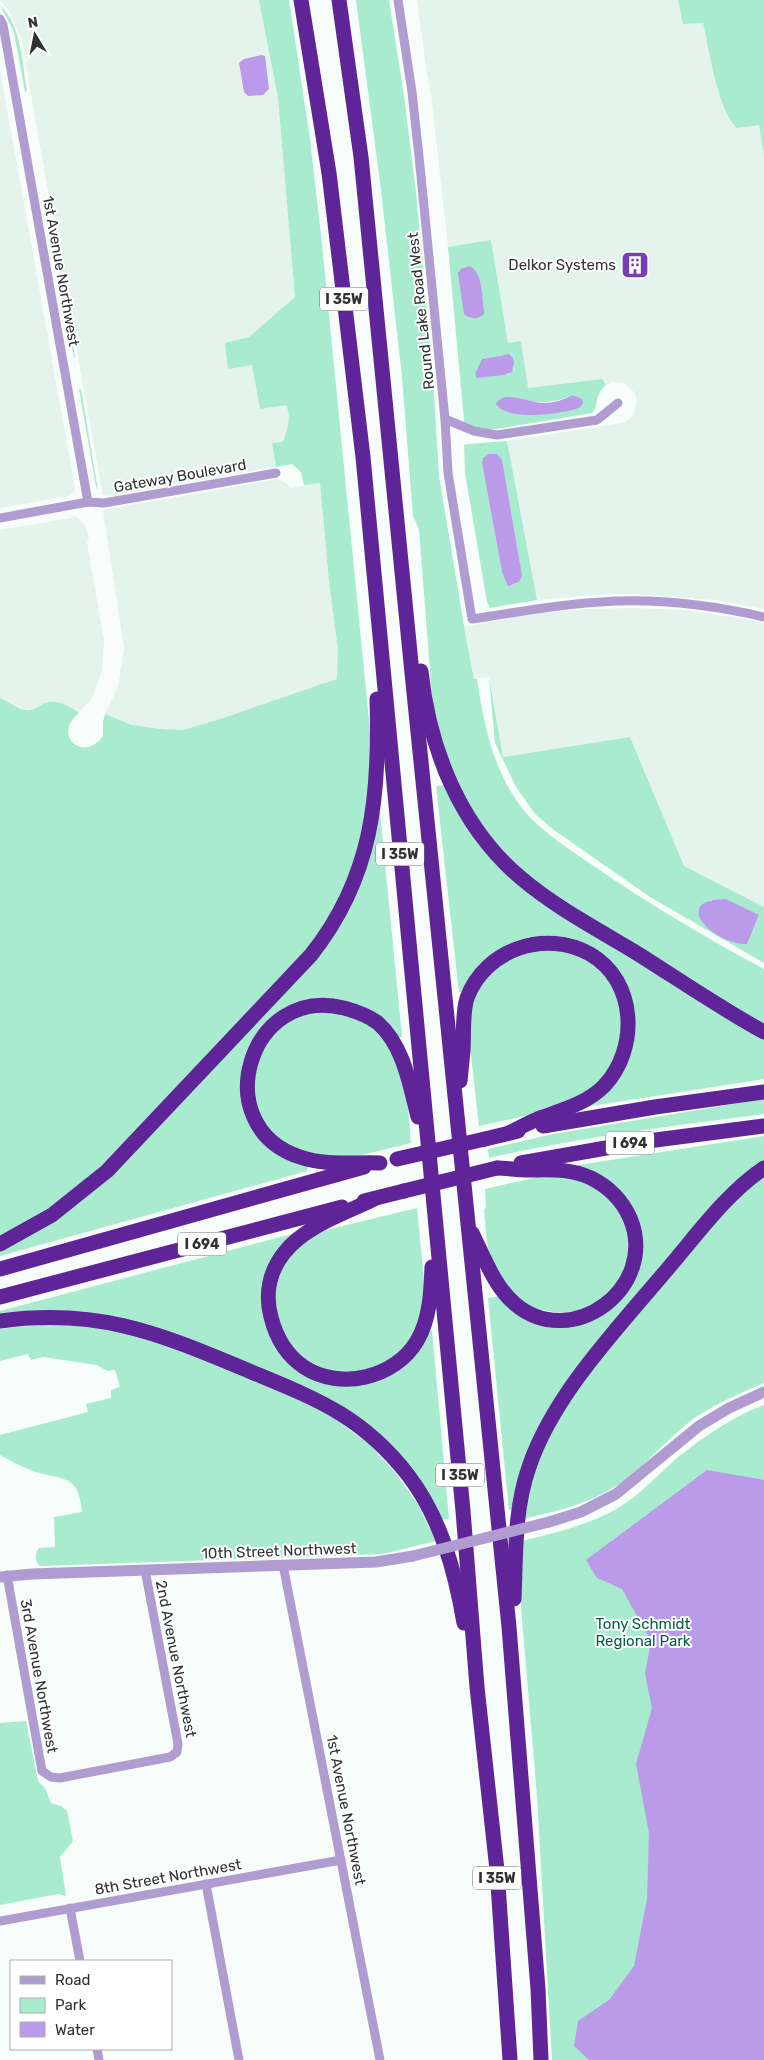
<svg xmlns="http://www.w3.org/2000/svg" width="764" height="2060" font-family="Rubik,sans-serif">
<rect width="100%" height="100%" fill="#f6fdfa"/>
<g fill="#e4f3ec">
<path d="M 0,0 L 259,0 L 278,98 L 295,297 L 249,337 L 225,344 L 252,365 L 286,405 L 289,411 L 289,423 L 283,442 L 272,444 L 276,467 L 110,496 L 103,495 L 39,141 L 22,40 L 11,14 Z"/>
<path d="M 417,0 L 678,0 L 683,24 L 703,22 L 715,78 L 729,119 L 759,124 L 764,156 L 764,609 L 715,600 L 630,594 L 595,595 L 537,600 L 507,441 L 623,423 L 630,419 L 634,413 L 637,400 L 634,392 L 625,383 L 612,382 L 606,385 L 601,379 L 528,388 L 521,342 L 508,343 L 491,240 L 448,247 L 431,94 L 427,74 Z"/>
<path d="M 0,70 L 75,488 L 75,491 L 68,496 L 0,508 Z"/>
<path d="M 278,479 L 288,484 L 290,488 L 320,482 L 329,582 L 338,650 L 338,679 L 217,720 L 183,730 L 161,729 L 132,725 L 105,714 L 118,687 L 124,648 L 103,510 Z"/>
<path d="M 72,516 L 77,517 L 85,525 L 89,539 L 87,542 L 104,641 L 102,671 L 92,698 L 79,713 L 72,707 L 48,702 L 34,709 L 25,710 L 0,698 L 0,530 L 72,518 Z"/>
<path d="M 635,608 L 684,610 L 739,618 L 764,623 L 764,907 L 684,866 L 630,737 L 503,757 L 489,677 L 474,679 L 464,627 L 532,614 L 587,609 Z"/>
</g>
<g fill="#a8ebcf" fill-rule="evenodd">
<path d="M 259,0 L 289,0 L 310,139 L 322,244 L 372,751 L 369,803 L 348,884 L 312,945 L 229,1035 L 71,1197 L 0,1240 L 0,698 C 7,701 18,709 26,710 C 33,711 39,706 45,703 C 56,699 70,706 79,713 C 51,736 84,763 103,736 L 103,722 L 105,714 L 132,725 L 161,729 L 183,730 L 217,720 L 337,679 L 338,650 L 329,582 L 320,483 L 304,485 L 301,472 L 292,464 L 276,467 L 272,443 L 283,442 C 287,430 292,417 286,405 L 260,409 L 252,365 L 228,369 L 225,343 L 249,337 L 295,297 L 278,98 Z"/>
<path d="M 356,0 L 389,0 L 404,96 L 416,193 L 432,363 L 439,476 L 466,638 L 474,679 L 477,679 C 484,726 494,775 526,813 C 546,835 571,850 595,867 C 649,904 706,938 764,969 L 764,1028 L 535,882 L 489,837 L 454,781 L 433,709 L 419,529 L 413,516 L 402,377 L 381,190 Z"/>
<path d="M 678,0 L 764,0 L 764,156 L 759,125 L 737,128 C 718,112 709,48 703,23 L 683,24 Z"/>
<path d="M 0,5 C 22,27 22,63 27,91 L 25,92 L 14,32 Z"/>
<path d="M 491,240 L 508,343 L 521,341 L 528,388 L 602,379 L 606,385 C 593,396 600,405 592,413 L 496,429 L 465,430 L 448,247 ZM 502,355 L 511,355 L 514,369 L 508,374 L 477,378 L 482,359 ZM 573,395 L 582,399 L 579,408 L 547,414 L 522,415 L 511,397 C 534,403 550,405 573,395 Z"/>
<path d="M 60,275 L 75,357 L 74,358 L 58,277 Z"/>
<path d="M 79,389 L 81,389 L 98,490 L 96,486 Z"/>
<path d="M 507,441 L 537,600 L 490,608 L 487,602 L 465,473 L 464,445 L 468,444 ZM 483,458 L 519,582 L 509,586 L 507,585 L 502,572 L 482,463 Z"/>
<path d="M 489,677 L 503,757 L 630,737 L 684,866 L 764,907 L 764,963 L 650,897 L 554,830 L 535,814 L 516,787 L 495,743 ZM 726,899 L 759,916 L 747,943 L 709,900 Z"/>
<path d="M 447,785 L 485,847 L 764,1038 L 764,1079 L 585,1107 L 631,1045 L 612,968 L 537,938 L 465,992 L 459,992 L 436,786 Z"/>
<path d="M 376,812 L 380,812 L 402,1037 L 393,1039 L 380,1020 L 299,1006 L 244,1067 L 270,1147 L 282,1156 L 308,1165 L 307,1171 L 0,1256 L 0,1248 L 64,1211 L 315,955 Z"/>
<path d="M 546,948 L 580,956 L 598,968 L 614,987 L 624,1015 L 616,1059 L 593,1088 L 548,1111 L 479,1126 L 468,1029 C 469,1003 480,978 501,962 C 510,955 535,951 546,948 Z"/>
<path d="M 336,1011 C 346,1015 360,1018 368,1024 C 405,1050 408,1101 411,1143 L 358,1156 L 327,1157 L 289,1148 L 265,1126 L 253,1099 L 256,1062 L 276,1029 L 307,1013 Z"/>
<path d="M 764,1099 L 764,1114 C 672,1126 580,1137 489,1158 L 488,1149 L 553,1134 Z"/>
<path d="M 764,1136 L 764,1161 L 573,1375 L 514,1509 L 509,1510 L 488,1298 L 499,1296 L 555,1324 L 620,1296 L 637,1229 L 579,1168 L 579,1165 Z"/>
<path d="M 764,1170 L 764,1383 C 741,1393 717,1403 696,1417 C 665,1439 643,1471 611,1489 C 582,1506 552,1512 520,1520 L 528,1482 L 561,1404 L 690,1246 Z"/>
<path d="M 542,1176 C 552,1177 574,1176 583,1180 C 633,1204 646,1265 600,1301 C 588,1310 567,1314 553,1312 C 518,1308 501,1286 490,1254 C 485,1241 486,1223 484,1209 L 486,1208 L 485,1189 Z"/>
<path d="M 417,1208 L 425,1291 L 423,1306 L 412,1338 L 400,1352 L 379,1367 L 357,1373 L 328,1371 L 307,1360 L 289,1345 L 276,1318 L 275,1283 L 290,1254 L 305,1240 L 326,1230 Z"/>
<path d="M 296,1233 L 267,1276 L 288,1360 L 370,1381 L 426,1331 L 432,1330 L 449,1519 L 438,1520 L 368,1429 L 149,1328 L 0,1317 L 0,1311 Z"/>
<path d="M 83,1323 L 157,1340 L 305,1402 L 332,1417 L 369,1444 L 394,1471 L 417,1503 L 436,1541 L 383,1554 L 40,1566 C 35,1563 35,1556 37,1551 L 39,1548 L 55,1547 L 54,1517 L 82,1512 C 79,1470 59,1482 28,1469 C 18,1465 9,1460 0,1455 L 0,1435 L 88,1412 L 86,1404 L 111,1398 L 111,1390 L 120,1387 L 115,1370 L 107,1371 L 97,1365 L 43,1357 L 31,1360 L 28,1354 L 0,1361 L 0,1329 L 46,1324 Z"/>
<path d="M 764,1405 L 764,2060 L 552,2060 L 537,1796 L 518,1572 L 518,1542 C 558,1532 601,1523 634,1497 C 649,1485 662,1471 677,1458 C 703,1437 732,1417 764,1405 Z"/>
<path d="M 26,1721 L 38,1781 L 45,1788 L 51,1803 L 61,1806 L 67,1811 L 73,1841 L 60,1857 L 66,1896 L 58,1894 L 0,1905 L 0,1723 Z"/>
</g>
<g fill="#ba9ae9">
<path d="M 262,55 L 265,56 L 269,89 L 263,95 L 248,96 L 244,92 L 239,63 L 244,59 Z"/>
<path d="M 469,266 C 483,271 482,298 484,311 L 484,314 C 478,320 470,319 464,314 L 458,273 L 461,269 Z"/>
<path d="M 509,354 L 513,358 L 514,364 L 512,372 L 504,375 L 477,378 L 475,374 L 482,359 Z"/>
<path d="M 573,395 L 582,399 L 583,403 L 579,408 C 561,414 507,422 496,404 C 503,389 530,403 543,403 C 554,403 563,400 573,395 Z"/>
<path d="M 489,454 L 497,454 L 502,460 L 522,576 L 519,582 L 509,586 L 507,585 L 502,572 L 482,463 L 483,458 Z"/>
<path d="M 726,899 L 759,915 L 747,944 C 713,945 669,899 726,899 Z"/>
<path d="M 707,1470 L 764,1480 L 764,2060 L 589,2060 L 574,2046 L 578,2021 L 609,2000 L 634,1966 L 647,1899 L 649,1833 L 636,1764 L 652,1708 L 645,1674 L 651,1641 L 622,1589 L 597,1578 L 586,1560 Z"/>
</g>
<g fill="none" stroke-linecap="round" stroke-linejoin="round">
<g stroke="#b09cd1" stroke-width="9">
<path d="M 398,0 L 412,92 L 420,166 L 445,419 L 448,473 L 472,619 C 515,613 557,604 601,602 C 655,598 711,605 764,617"/>
<path d="M 0,19 L 3,25 L 88,502"/>
<path d="M 445,419 L 474,431 L 497,435 L 597,420 L 618,403"/>
<path d="M 0,518 L 88,502 L 104,503 L 276,473"/>
<path d="M 283,1565 L 380,2060"/>
<path d="M 7,1575 L 42,1771 L 51,1777 L 60,1778 L 170,1757 L 177,1752 L 178,1744 L 145,1570"/>
<path d="M 206,1884 L 239,2060"/>
<path d="M 70,1908 L 80,1961"/>
<path d="M 0,1921 L 341,1860"/>
<path d="M 97,2049 L 99,2060"/>
</g>
<g stroke="#b09cd1" stroke-width="11">
<path d="M 549,1522 L 581,1512 L 616,1494 L 699,1426 L 729,1408 L 764,1392"/>
<path d="M 0,1577 L 32,1574 L 376,1562 L 413,1556"/>
</g>
<g stroke="#5f2497" stroke-width="15">
<path d="M 301,0 L 329,173 L 363,457 L 463,1511 L 477,1687 L 497,1870 L 510,2060"/>
<path d="M 339,0 L 361,157 L 412,673 L 509,1627 L 538,1989 L 541,2060"/>
<path d="M 421,671 C 429,748 460,827 521,878 C 555,907 597,929 635,952 C 678,979 720,1008 764,1032"/>
<path d="M 460,1081 C 461,1071 462,1061 463,1051 C 464,1033 462,1015 467,998 C 485,949 546,929 590,954 C 637,981 639,1049 604,1086 C 586,1104 562,1110 540,1118 C 530,1122 519,1128 509,1133"/>
<path d="M 543,1126 L 655,1107 L 764,1092"/>
<path d="M 485,1139 L 518,1131"/>
<path d="M 380,1163 C 354,1162 325,1166 300,1157 C 206,1126 249,984 344,1008 C 355,1011 369,1016 378,1023 C 404,1046 410,1086 418,1117"/>
<path d="M 521,1163 L 640,1142 L 764,1126"/>
<path d="M 374,1199 C 344,1214 305,1226 284,1253 C 269,1272 265,1295 271,1317 C 276,1337 286,1355 304,1367 C 340,1391 395,1378 417,1341 C 430,1319 431,1292 432,1267"/>
<path d="M 364,1201 L 404,1191"/>
<path d="M 472,1233 C 484,1257 494,1286 515,1304 C 572,1352 659,1287 630,1218 C 622,1200 609,1187 591,1178 C 569,1168 550,1170 528,1170 C 517,1170 507,1168 497,1168"/>
<path d="M 0,1244 L 52,1215 L 107,1171 L 311,955 C 373,877 380,795 377,699"/>
<path d="M 0,1269 L 364,1167"/>
<path d="M 0,1297 L 342,1207"/>
<path d="M 0,1321 C 96,1308 156,1332 242,1368 C 311,1397 360,1413 408,1475 C 441,1518 455,1571 464,1623"/>
<path d="M 514,1599 C 516,1554 514,1510 529,1467 C 554,1393 620,1326 670,1266 C 699,1232 727,1193 764,1168"/>
</g>
<path stroke="#b09cd1" stroke-width="11" d="M 413,1556 L 549,1522"/>
<g stroke="#5f2497" stroke-width="15">
<path d="M 397,1159 L 485,1139"/>
<path d="M 404,1191 L 497,1168"/>
</g>
</g>
<defs>
<symbol id="building-square" viewBox="-11 -11 22 22"><rect x="-9" y="-9" width="18" height="18" rx="4" fill="#773fb5" stroke="#fff"/><path d="M-4-6H4V6H1V3H-1V6H-4ZM-2.5-4.3h1.7v1.8h-1.7ZM.8-4.3h1.7v1.8H.8ZM-2.5-1h1.7V.8h-1.7ZM.8-1h1.7V.8H.8Z" fill="#fff"/></symbol>
</defs>
<g fill-rule="evenodd">
<use href="#building-square" x="619" y="249" width="32" height="32"/>
</g>
<g text-anchor="middle" dominant-baseline="central" stroke-width="4" stroke-linejoin="round" paint-order="stroke">
<g fill="#fff" stroke="#6d706f" stroke-width="1">
<rect x="320" y="287.5" width="48" height="23" rx="4"/>
<rect x="376" y="842.5" width="48" height="23" rx="4"/>
<rect x="606" y="1131.5" width="48" height="23" rx="4"/>
<rect x="178" y="1232.5" width="48" height="23" rx="4"/>
<rect x="436" y="1463.5" width="48" height="23" rx="4"/>
<rect x="473" y="1866.5" width="48" height="23" rx="4"/>
</g>
<g font-size="14" font-weight="bold" fill="#2f3231">
<text x="344" y="299">I 35W</text>
<text x="400" y="854">I 35W</text>
<text x="630" y="1143">I 694</text>
<text x="202" y="1244">I 694</text>
<text x="460" y="1475">I 35W</text>
<text x="497" y="1878">I 35W</text>
</g>
<g font-size="15" fill="#2f3231" stroke="#fff" text-anchor="end">
<text x="616" y="265">Delkor Systems</text>
</g>
<g font-size="15" fill="#2f3231" stroke="#fff">
<text transform="translate(61 271) rotate(80)">1st Avenue Northwest</text>
<text transform="translate(421 311) rotate(-96)">Round Lake Road West</text>
<text transform="translate(180 476) rotate(-10)">Gateway Boulevard</text>
<text transform="translate(279 1551) rotate(-2)">10th Street Northwest</text>
<text transform="translate(176 1659) rotate(79)">2nd Avenue Northwest</text>
<text transform="translate(39 1676) rotate(80)">3rd Avenue Northwest</text>
<text transform="translate(346 1810) rotate(79)">1st Avenue Northwest</text>
<text transform="translate(168 1877) rotate(-10)">8th Street Northwest</text>
</g>
<g font-size="15" fill="#035f46" stroke="#fff">
<text x="643" y="1624">Tony Schmidt<tspan x="643" dy="17">Regional Park</tspan></text>
</g>
</g>
<rect x="10" y="1960" width="162" height="90" fill="#ffffff" stroke="#acadad"/>
<rect x="20" y="1976" width="25" height="8" fill="#b09cd1" stroke="#acadad"/>
<text x="55" y="1985" font-size="15" fill="#2f3231">Road</text>
<rect x="20" y="1998" width="25" height="15" fill="#a8ebcf" stroke="#acadad"/>
<text x="55" y="2010" font-size="15" fill="#2f3231">Park</text>
<rect x="20" y="2022" width="25" height="15" fill="#ba9ae9" stroke="#acadad"/>
<text x="55" y="2035" font-size="15" fill="#2f3231">Water</text>
<g transform="translate(35 35) rotate(350)" stroke="#ffffff" stroke-width="4" paint-order="stroke">
<path d="M0-4L9 19L0 12L-9 19Z" fill="#2f3231"/>
<text y="-8" font-size="14" font-weight="bold" text-anchor="middle" fill="#2f3231">N</text>
</g>
</svg>
